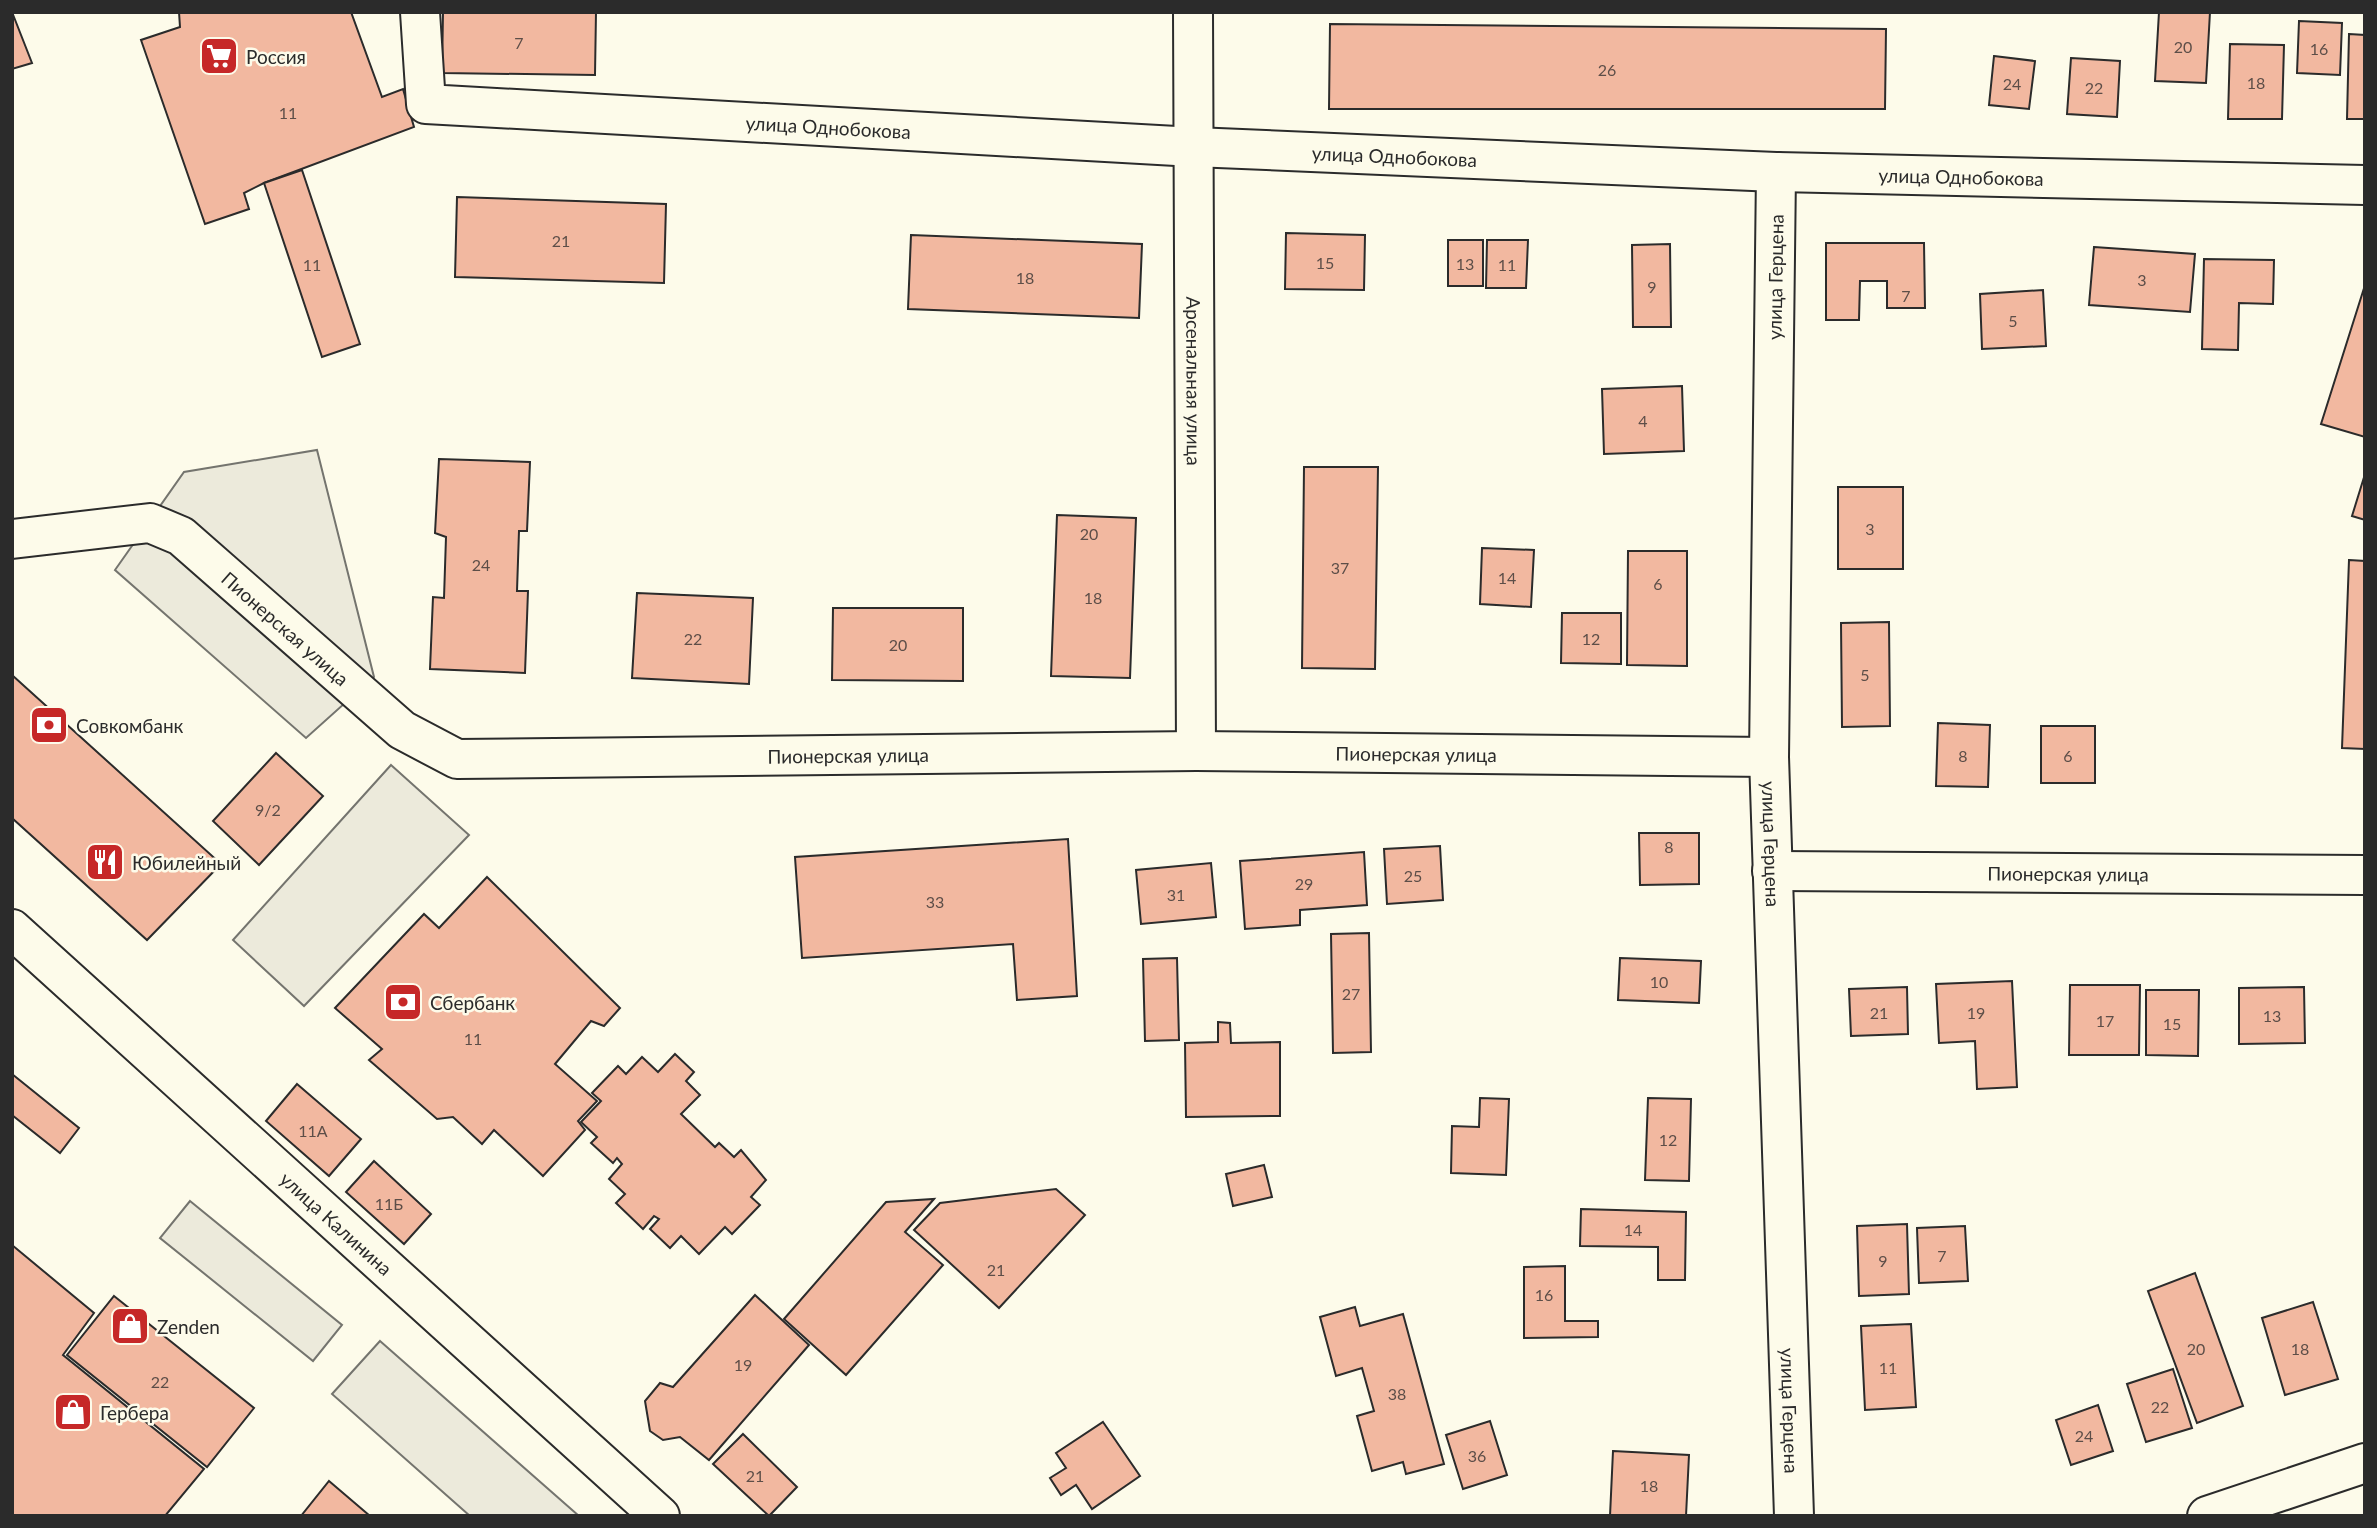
<svg xmlns="http://www.w3.org/2000/svg" width="2377" height="1528" font-family="Lato,sans-serif">
<rect width="100%" height="100%" fill="#fdfbea"/>
<g fill="#eceadb" stroke="#74746e" stroke-width="2">
<path d="M 317,450 L 374,677 L 306,738 L 115,570 L 184,472 Z"/>
<path d="M 391,765 L 469,835 L 304,1006 L 233,940 Z"/>
<path d="M 190,1201 L 342,1325 L 313,1361 L 160,1238 Z"/>
<path d="M 380,1341 L 579,1516 L 470,1516 L 332,1394 Z"/>
</g>
<g fill="#f2b8a0" stroke="#2b2b2b" stroke-width="2">
<path d="M 12,12 L 32,63 L 12,69 Z"/>
<path d="M 179,12 L 351,12 L 382,97 L 403,89 L 414,127 L 264,183 L 244,193 L 249,209 L 205,224 L 141,40 L 180,27 Z"/>
<path d="M 443,12 L 596,12 L 595,75 L 442,73 Z"/>
<path d="M 2159,12 L 2210,12 L 2206,83 L 2155,81 Z"/>
<path d="M 2299,21 L 2342,23 L 2340,75 L 2297,73 Z"/>
<path d="M 1330,24 L 1886,29 L 1885,109 L 1329,109 Z"/>
<path d="M 2349,34 L 2365,35 L 2365,119 L 2347,119 Z"/>
<path d="M 2230,44 L 2284,45 L 2282,119 L 2228,119 Z"/>
<path d="M 1994,56 L 2035,61 L 2029,109 L 1989,105 Z"/>
<path d="M 2071,58 L 2120,61 L 2117,117 L 2067,114 Z"/>
<path d="M 302,170 L 360,344 L 322,357 L 264,183 Z"/>
<path d="M 457,197 L 666,204 L 664,283 L 455,277 Z"/>
<path d="M 1286,233 L 1365,235 L 1364,290 L 1285,289 Z"/>
<path d="M 911,235 L 1142,244 L 1139,318 L 908,309 Z"/>
<rect x="1448" y="240" width="35" height="46"/>
<path d="M 1487,240 L 1528,240 L 1526,288 L 1486,288 Z"/>
<path d="M 1826,243 L 1924,243 L 1925,308 L 1887,308 L 1887,281 L 1860,281 L 1859,320 L 1826,320 Z"/>
<path d="M 1670,244 L 1671,327 L 1633,327 L 1632,245 Z"/>
<path d="M 2094,247 L 2195,254 L 2190,312 L 2089,305 Z"/>
<path d="M 2204,259 L 2274,260 L 2273,304 L 2239,303 L 2238,350 L 2202,349 Z"/>
<path d="M 2365,285 L 2365,437 L 2321,424 Z"/>
<path d="M 2043,290 L 2046,346 L 1982,349 L 1980,294 Z"/>
<path d="M 1682,386 L 1684,451 L 1604,454 L 1602,389 Z"/>
<path d="M 439,459 L 530,462 L 527,531 L 519,531 L 517,591 L 528,591 L 525,673 L 430,669 L 433,597 L 444,598 L 446,537 L 435,533 Z"/>
<path d="M 1304,467 L 1378,467 L 1375,669 L 1302,668 Z"/>
<path d="M 2365,474 L 2365,520 L 2352,516 Z"/>
<rect x="1838" y="487" width="65" height="82"/>
<path d="M 1057,515 L 1136,518 L 1130,678 L 1051,676 Z"/>
<path d="M 1482,548 L 1534,550 L 1531,607 L 1480,604 Z"/>
<path d="M 1628,551 L 1687,551 L 1687,666 L 1627,665 Z"/>
<path d="M 2349,560 L 2365,561 L 2365,749 L 2342,748 Z"/>
<path d="M 637,593 L 753,598 L 749,684 L 632,678 Z"/>
<path d="M 833,608 L 963,608 L 963,681 L 832,680 Z"/>
<path d="M 1562,613 L 1621,613 L 1621,664 L 1561,663 Z"/>
<path d="M 1889,622 L 1890,726 L 1842,727 L 1841,623 Z"/>
<path d="M 12,675 L 221,864 L 147,940 L 12,818 Z"/>
<path d="M 1938,723 L 1990,725 L 1988,787 L 1936,786 Z"/>
<rect x="2041" y="726" width="54" height="57"/>
<path d="M 276,753 L 323,796 L 259,865 L 213,821 Z"/>
<path d="M 1639,833 L 1699,833 L 1699,884 L 1640,885 Z"/>
<path d="M 1068,839 L 1077,996 L 1017,1000 L 1013,944 L 802,958 L 795,857 Z"/>
<path d="M 1440,846 L 1443,900 L 1387,904 L 1384,849 Z"/>
<path d="M 1364,852 L 1367,905 L 1300,910 L 1300,925 L 1245,929 L 1240,861 Z"/>
<path d="M 1211,863 L 1216,917 L 1141,924 L 1136,870 Z"/>
<path d="M 487,877 L 620,1008 L 604,1026 L 591,1021 L 555,1064 L 597,1101 L 578,1121 L 585,1130 L 543,1176 L 494,1130 L 482,1144 L 453,1117 L 437,1119 L 369,1060 L 382,1049 L 335,1008 L 424,914 L 439,928 Z"/>
<path d="M 1369,933 L 1371,1052 L 1333,1053 L 1331,934 Z"/>
<path d="M 1177,958 L 1179,1040 L 1145,1041 L 1143,959 Z"/>
<path d="M 1620,958 L 1701,961 L 1699,1003 L 1618,1000 Z"/>
<path d="M 2012,981 L 2017,1087 L 1977,1089 L 1975,1041 L 1939,1043 L 1936,984 Z"/>
<path d="M 2070,985 L 2140,985 L 2139,1055 L 2069,1055 Z"/>
<path d="M 1907,987 L 1908,1034 L 1851,1036 L 1849,989 Z"/>
<path d="M 2304,987 L 2305,1043 L 2239,1044 L 2239,988 Z"/>
<path d="M 2146,990 L 2199,990 L 2198,1056 L 2146,1055 Z"/>
<path d="M 1218,1022 L 1230,1023 L 1231,1043 L 1280,1042 L 1280,1116 L 1186,1117 L 1185,1043 L 1218,1042 Z"/>
<path d="M 675,1054 L 694,1072 L 686,1081 L 700,1095 L 681,1114 L 715,1147 L 719,1143 L 734,1157 L 741,1150 L 766,1180 L 751,1197 L 760,1205 L 732,1234 L 725,1227 L 699,1254 L 681,1236 L 670,1248 L 650,1229 L 659,1219 L 654,1216 L 643,1229 L 616,1203 L 625,1194 L 609,1179 L 622,1164 L 617,1158 L 613,1163 L 591,1143 L 597,1137 L 581,1122 L 601,1101 L 592,1093 L 618,1066 L 626,1074 L 642,1057 L 658,1072 Z"/>
<path d="M 12,1074 L 79,1128 L 60,1153 L 12,1115 Z"/>
<path d="M 297,1084 L 361,1139 L 329,1176 L 266,1121 Z"/>
<path d="M 1480,1098 L 1509,1099 L 1506,1175 L 1451,1173 L 1452,1126 L 1479,1127 Z"/>
<path d="M 1648,1098 L 1691,1099 L 1689,1181 L 1645,1180 Z"/>
<path d="M 374,1161 L 431,1214 L 404,1244 L 346,1192 Z"/>
<path d="M 1264,1165 L 1272,1197 L 1233,1206 L 1226,1174 Z"/>
<path d="M 1056,1189 L 1085,1215 L 999,1308 L 914,1230 L 940,1203 Z"/>
<path d="M 934,1199 L 905,1232 L 943,1265 L 846,1375 L 784,1319 L 886,1202 Z"/>
<path d="M 1581,1209 L 1686,1212 L 1685,1280 L 1658,1280 L 1658,1247 L 1580,1246 Z"/>
<path d="M 1907,1224 L 1909,1294 L 1859,1296 L 1857,1226 Z"/>
<path d="M 1965,1226 L 1968,1281 L 1919,1283 L 1917,1228 Z"/>
<path d="M 12,1245 L 94,1313 L 63,1355 L 204,1469 L 165,1516 L 12,1516 Z"/>
<path d="M 1565,1266 L 1565,1321 L 1598,1321 L 1598,1337 L 1524,1338 L 1524,1267 Z"/>
<path d="M 2195,1273 L 2243,1406 L 2197,1423 L 2148,1291 Z"/>
<path d="M 755,1295 L 809,1345 L 709,1460 L 680,1437 L 663,1440 L 650,1431 L 645,1401 L 660,1383 L 673,1387 Z"/>
<path d="M 114,1296 L 254,1408 L 207,1467 L 67,1355 Z"/>
<path d="M 2313,1302 L 2338,1379 L 2285,1395 L 2262,1318 Z"/>
<path d="M 1355,1307 L 1360,1326 L 1403,1314 L 1444,1464 L 1406,1474 L 1403,1462 L 1372,1471 L 1357,1416 L 1374,1411 L 1362,1368 L 1336,1376 L 1320,1317 Z"/>
<path d="M 1911,1324 L 1916,1407 L 1865,1410 L 1861,1326 Z"/>
<path d="M 2173,1369 L 2192,1428 L 2146,1442 L 2127,1384 Z"/>
<path d="M 2098,1405 L 2113,1451 L 2071,1465 L 2056,1420 Z"/>
<path d="M 1490,1421 L 1507,1475 L 1463,1489 L 1446,1435 Z"/>
<path d="M 1103,1422 L 1140,1476 L 1092,1509 L 1076,1485 L 1061,1495 L 1050,1478 L 1066,1468 L 1056,1453 Z"/>
<path d="M 743,1434 L 797,1487 L 769,1516 L 713,1464 Z"/>
<path d="M 1613,1451 L 1689,1455 L 1686,1516 L 1610,1516 Z"/>
<path d="M 329,1481 L 370,1516 L 301,1516 Z"/>
</g>
<g fill="none" stroke-linecap="round" stroke-linejoin="round">
<defs>
<g id="minor">
<path id="s1" d="M 420,12 L 426,104 L 1194,147 L 1776,172 L 2365,185"/>
<path id="s2" d="M 1193,12 L 1196,751"/>
<path id="s3" d="M 1776,172 L 1769,757 L 1794,1516"/>
<path id="s4" d="M 12,539 L 150,523 L 181,536 L 402,730 L 457,759 L 1196,751 L 1769,757"/>
<path id="s5" d="M 1772,871 L 2365,875"/>
<path d="M 2207,1516 L 2365,1463"/>
</g>
<g id="major">
<path id="s6" d="M 12,929 L 660,1516"/>
</g>
</defs>
<use href="#minor" stroke="#2b2b2b" stroke-width="42"/>
<use href="#major" stroke="#2b2b2b" stroke-width="42"/>
<use href="#minor" stroke="#fdfbea" stroke-width="38"/>
<use href="#major" stroke="#fdfbea" stroke-width="38"/>
</g>
<defs>
<symbol id="supermarket-square" viewBox="-11 -11 22 22"><rect x="-9" y="-9" width="18" height="18" rx="4" fill="#c62828" stroke="#fdfbea"/><path d="M-6-5.5h2.5l.6 2H6L4.5 2H-2.5L-4.4-4H-6ZM-1.5 3.2a1.3 1.3 0 1 0 .1 0ZM3 3.2a1.3 1.3 0 1 0 .1 0Z" fill="#fff"/></symbol>
<symbol id="bank-square" viewBox="-11 -11 22 22"><rect x="-9" y="-9" width="18" height="18" rx="4" fill="#c62828" stroke="#fdfbea"/><path d="M-6-4H6V4H-6ZM0-2.3a2.3 2.3 0 1 0 0 4.6a2.3 2.3 0 1 0 0-4.6Z" fill="#fff"/></symbol>
<symbol id="restaurant-square" viewBox="-11 -11 22 22"><rect x="-9" y="-9" width="18" height="18" rx="4" fill="#c62828" stroke="#fdfbea"/><path d="M-5-6h1v4h1v-4h1v4h1v-4h1v5L-1.5 .5V6h-2V.5L-5-1ZM5-6V6H3V1.5H1.5Q1.5-4 5-6Z" fill="#fff"/></symbol>
<symbol id="shop-square" viewBox="-11 -11 22 22"><rect x="-9" y="-9" width="18" height="18" rx="4" fill="#c62828" stroke="#fdfbea"/><path d="M-5-2.5h2.3a2.7 3.5 0 0 1 5.4 0H5L5.5 6h-11ZM-1.5-2.5h3a1.5 2.3 0 0 0-3 0Z" fill="#fff"/></symbol>
</defs>
<g fill-rule="evenodd">
<use href="#supermarket-square" x="197" y="34" width="44" height="44"/>
<use href="#bank-square" x="27" y="703" width="44" height="44"/>
<use href="#restaurant-square" x="83" y="840" width="44" height="44"/>
<use href="#bank-square" x="381" y="980" width="44" height="44"/>
<use href="#shop-square" x="108" y="1304" width="44" height="44"/>
<use href="#shop-square" x="51" y="1390" width="44" height="44"/>
</g>
<g text-anchor="middle" dominant-baseline="central" stroke-width="5" stroke-linejoin="round" paint-order="stroke">
<g font-size="16" fill="#5d4e48">
<text x="519" y="42">7</text>
<text x="2183" y="46">20</text>
<text x="2319" y="48">16</text>
<text x="1607" y="69">26</text>
<text x="2256" y="82">18</text>
<text x="2012" y="83">24</text>
<text x="2094" y="87">22</text>
<text x="288" y="112">11</text>
<text x="561" y="240">21</text>
<text x="1325" y="262">15</text>
<text x="1465" y="263">13</text>
<text x="312" y="264">11</text>
<text x="1507" y="264">11</text>
<text x="1025" y="277">18</text>
<text x="2142" y="279">3</text>
<text x="1652" y="286">9</text>
<text x="1906" y="295">7</text>
<text x="2013" y="320">5</text>
<text x="1643" y="420">4</text>
<text x="1870" y="528">3</text>
<text x="1089" y="533">20</text>
<text x="481" y="564">24</text>
<text x="1340" y="567">37</text>
<text x="1507" y="577">14</text>
<text x="1658" y="583">6</text>
<text x="1093" y="597">18</text>
<text x="693" y="638">22</text>
<text x="1591" y="638">12</text>
<text x="898" y="644">20</text>
<text x="1865" y="674">5</text>
<text x="1963" y="755">8</text>
<text x="2068" y="755">6</text>
<text x="268" y="809">9/2</text>
<text x="1669" y="846">8</text>
<text x="1413" y="875">25</text>
<text x="1304" y="883">29</text>
<text x="1176" y="894">31</text>
<text x="935" y="901">33</text>
<text x="1659" y="981">10</text>
<text x="1351" y="993">27</text>
<text x="1879" y="1012">21</text>
<text x="1976" y="1012">19</text>
<text x="2272" y="1015">13</text>
<text x="2105" y="1020">17</text>
<text x="2172" y="1023">15</text>
<text x="473" y="1038">11</text>
<text x="313" y="1130">11А</text>
<text x="1668" y="1139">12</text>
<text x="389" y="1203">11Б</text>
<text x="1633" y="1229">14</text>
<text x="1942" y="1255">7</text>
<text x="1883" y="1260">9</text>
<text x="996" y="1269">21</text>
<text x="1544" y="1294">16</text>
<text x="2196" y="1348">20</text>
<text x="2300" y="1348">18</text>
<text x="743" y="1364">19</text>
<text x="1888" y="1367">11</text>
<text x="160" y="1381">22</text>
<text x="1397" y="1393">38</text>
<text x="2160" y="1406">22</text>
<text x="2084" y="1435">24</text>
<text x="1477" y="1455">36</text>
<text x="755" y="1475">21</text>
<text x="1649" y="1485">18</text>
</g>
<g font-size="19" fill="#2b2b2b" stroke="#fdfbea" text-anchor="start">
<text x="246" y="56">Россия</text>
<text x="76" y="725">Совкомбанк</text>
<text x="132" y="862">Юбилейный</text>
<text x="430" y="1002">Сбербанк</text>
<text x="157" y="1326">Zenden</text>
<text x="100" y="1412">Гербера</text>
</g>
<g font-size="19" fill="#2b2b2b" stroke="#fdfbea">
<text stroke="none"><textPath href="#s1" startOffset="495">улица Однобокова</textPath></text>
<text stroke="none"><textPath href="#s1" startOffset="1062">улица Однобокова</textPath></text>
<text stroke="none"><textPath href="#s1" startOffset="1629">улица Однобокова</textPath></text>
<text transform="translate(1775 277) rotate(-89)">улица Герцена</text>
<text stroke="none"><textPath href="#s2" startOffset="369">Арсенальная улица</textPath></text>
<text stroke="none"><textPath href="#s4" startOffset="312">Пионерская улица</textPath></text>
<text stroke="none"><textPath href="#s4" startOffset="1488">Пионерская улица</textPath></text>
<text stroke="none"><textPath href="#s4" startOffset="920">Пионерская улица</textPath></text>
<text stroke="none"><textPath href="#s3" startOffset="672">улица Герцена</textPath></text>
<text stroke="none"><textPath href="#s5" startOffset="296">Пионерская улица</textPath></text>
<text stroke="none"><textPath href="#s6" startOffset="438">улица Калинина</textPath></text>
<text stroke="none"><textPath href="#s3" startOffset="1239">улица Герцена</textPath></text>
</g>
</g>
<rect width="2377" height="1528" fill="none" stroke="#2b2b2b" stroke-width="28"/>
</svg>
